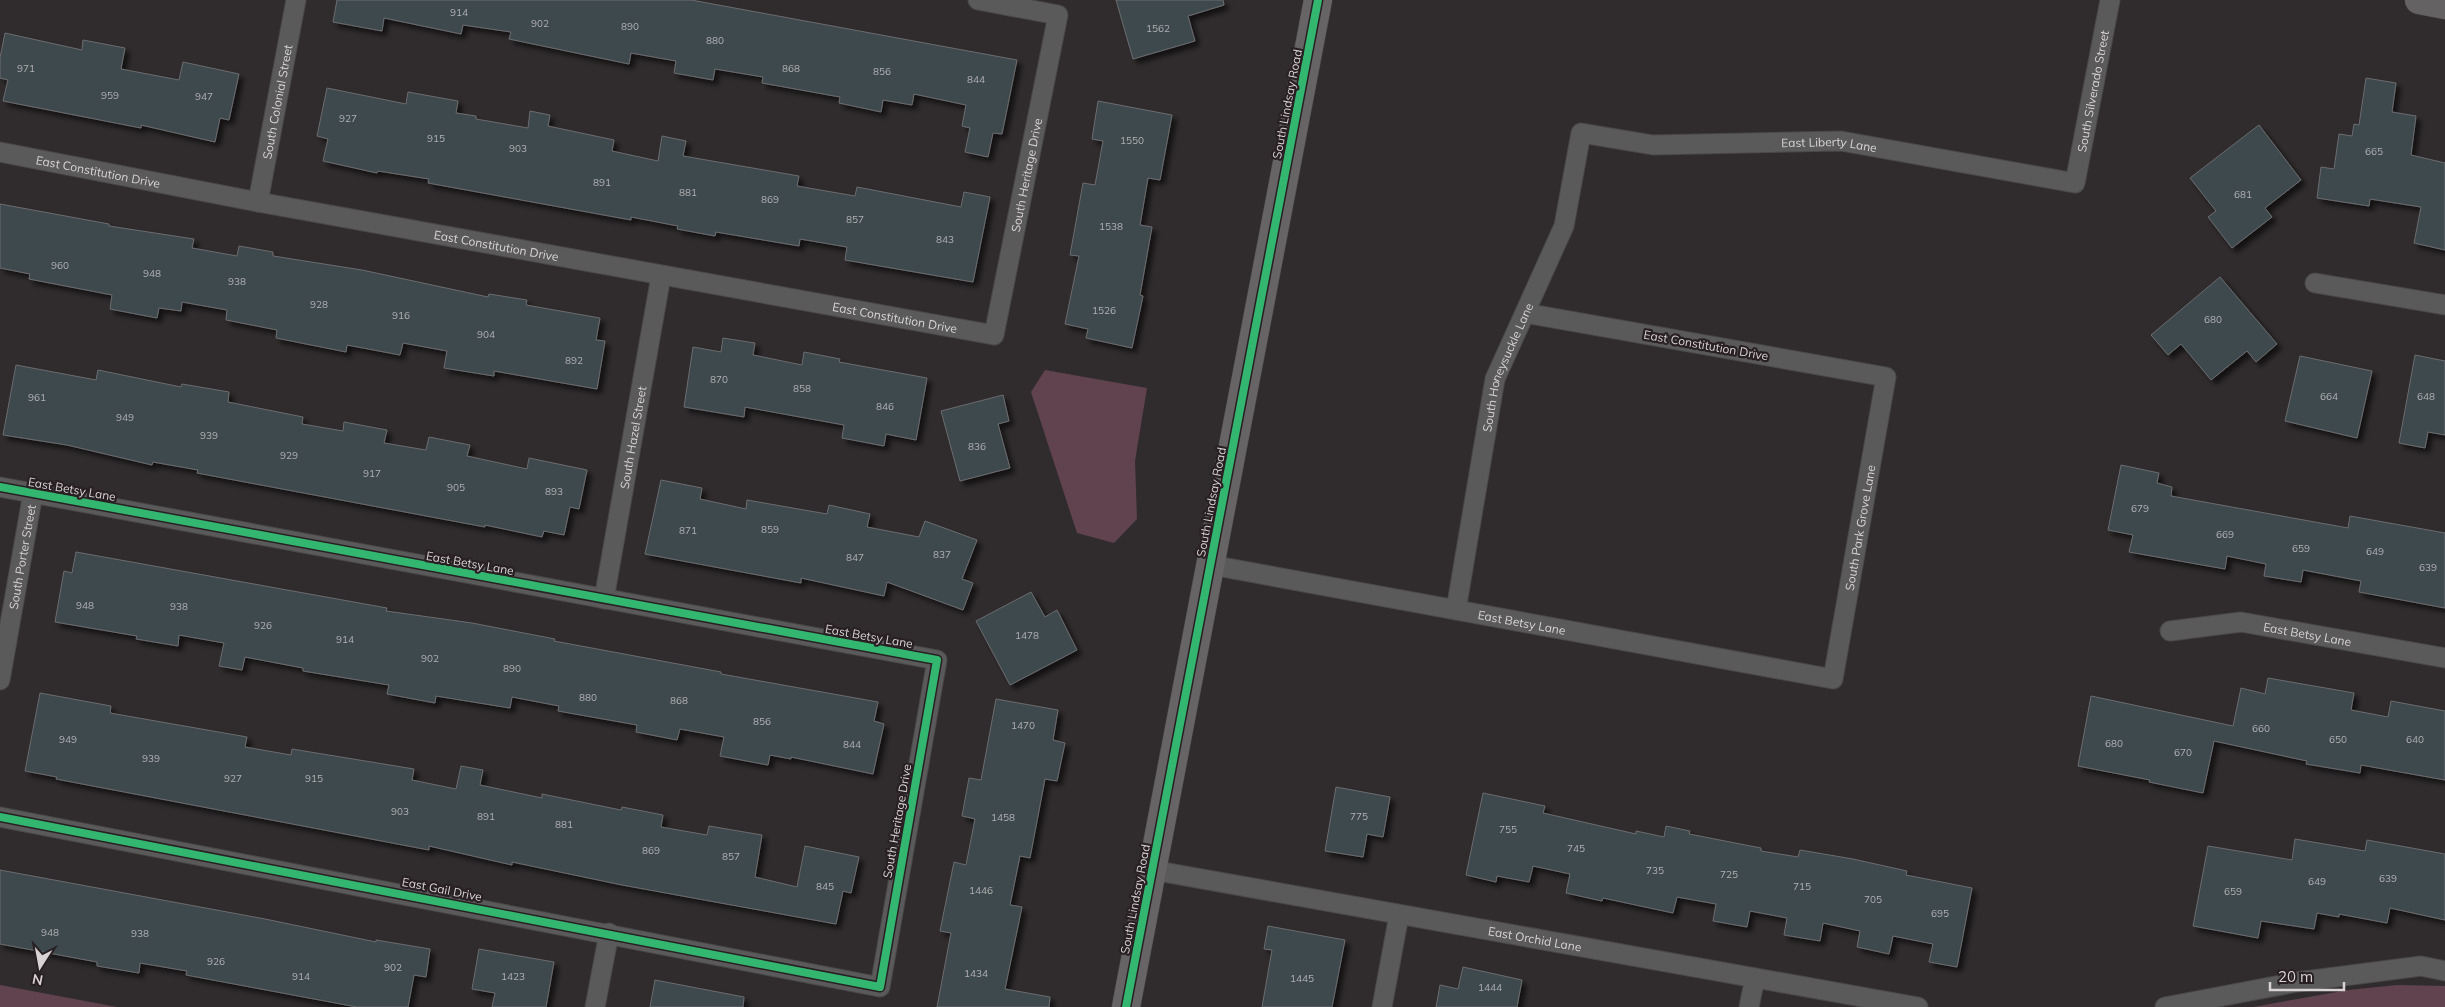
<svg xmlns="http://www.w3.org/2000/svg" width="2445" height="1007" font-family="Mulish,sans-serif">
<defs>
<filter id="shadow"><feDropShadow dx="4.5" dy="4.5" stdDeviation="2.5" flood-color="#0009"/></filter>
</defs>
<rect width="100%" height="100%" fill="#302c2e"/>
<g fill="#60434f">
<path d="M 1045,370 L 1147,388 L 1135,461 L 1137,519 L 1114,543 L 1077,533 L 1031,392 Z"/>
<path d="M 0,985 L 117,1007 L 0,1007 Z"/>
<path d="M 2397,985 L 2445,986 L 2445,1007 L 2253,1007 L 2348,990 Z"/>
</g>
<g fill="#3d484e" stroke="#6c6c6e" filter="url(#shadow)">
<path d="M 337,0 L 691,0 L 1017,60 L 1002,134 L 993,133 L 988,157 L 965,152 L 970,128 L 962,126 L 966,105 L 914,94 L 912,105 L 883,100 L 881,112 L 839,103 L 840,97 L 762,83 L 763,77 L 715,69 L 713,80 L 674,73 L 676,61 L 631,53 L 629,64 L 509,39 L 511,32 L 463,25 L 461,34 L 384,18 L 382,31 L 333,22 Z"/>
<path d="M 1116,0 L 1223,0 L 1224,5 L 1188,16 L 1195,41 L 1133,59 Z"/>
<path d="M 5,33 L 82,50 L 83,40 L 125,48 L 121,69 L 179,80 L 183,62 L 239,74 L 229,120 L 220,118 L 215,142 L 141,125 L 141,128 L 3,101 L 8,80 L 0,78 L 0,58 Z"/>
<path d="M 2366,78 L 2396,83 L 2392,112 L 2416,116 L 2411,155 L 2445,163 L 2445,250 L 2414,243 L 2421,207 L 2370,199 L 2369,206 L 2317,198 L 2321,167 L 2334,169 L 2339,134 L 2352,136 L 2354,124 L 2359,125 Z"/>
<path d="M 327,88 L 406,104 L 408,92 L 458,101 L 456,113 L 476,116 L 476,119 L 528,128 L 530,111 L 550,115 L 548,126 L 614,140 L 612,151 L 658,161 L 662,136 L 686,141 L 683,156 L 799,176 L 797,186 L 855,196 L 857,187 L 961,207 L 964,192 L 990,197 L 973,282 L 845,260 L 847,247 L 800,239 L 799,246 L 716,232 L 715,236 L 677,229 L 678,226 L 631,217 L 631,220 L 428,183 L 429,179 L 378,171 L 377,173 L 323,161 L 328,139 L 317,136 Z"/>
<path d="M 1098,101 L 1172,115 L 1160,180 L 1148,178 L 1140,225 L 1152,227 L 1140,295 L 1143,296 L 1132,348 L 1086,338 L 1088,329 L 1065,324 L 1079,256 L 1070,255 L 1083,183 L 1095,185 L 1103,141 L 1092,139 Z"/>
<path d="M 2259,125 L 2301,180 L 2265,208 L 2272,217 L 2232,248 L 2208,217 L 2216,211 L 2190,178 Z"/>
<path d="M 0,204 L 109,224 L 109,226 L 194,239 L 192,248 L 237,256 L 239,246 L 273,252 L 273,256 L 362,270 L 488,297 L 489,294 L 527,300 L 526,305 L 600,318 L 596,340 L 605,341 L 597,389 L 494,371 L 494,376 L 444,368 L 447,351 L 403,343 L 400,355 L 347,345 L 346,352 L 276,338 L 277,330 L 226,320 L 227,310 L 182,302 L 181,311 L 159,308 L 157,318 L 110,309 L 112,295 L 29,279 L 30,274 L 0,268 Z"/>
<path d="M 2220,277 L 2277,344 L 2256,362 L 2247,351 L 2211,380 L 2181,344 L 2168,355 L 2151,335 Z"/>
<path d="M 723,338 L 755,343 L 753,355 L 802,365 L 804,352 L 840,359 L 839,362 L 927,378 L 916,440 L 886,434 L 884,446 L 842,438 L 844,425 L 745,407 L 744,417 L 684,407 L 693,347 L 721,352 Z"/>
<path d="M 2415,355 L 2445,361 L 2445,435 L 2428,432 L 2425,448 L 2399,443 Z"/>
<path d="M 2300,356 L 2372,371 L 2357,438 L 2285,421 Z"/>
<path d="M 16,365 L 96,380 L 98,370 L 181,387 L 182,384 L 229,392 L 228,402 L 303,417 L 302,424 L 343,431 L 344,422 L 387,430 L 384,443 L 426,450 L 429,437 L 470,445 L 467,456 L 527,469 L 529,458 L 587,470 L 579,509 L 570,507 L 564,535 L 544,531 L 542,537 L 485,525 L 485,527 L 197,473 L 198,470 L 153,462 L 152,465 L 67,445 L 3,435 Z"/>
<path d="M 1003,395 L 1009,421 L 998,424 L 1010,468 L 960,481 L 941,411 Z"/>
<path d="M 2121,465 L 2159,473 L 2157,483 L 2172,487 L 2171,496 L 2348,528 L 2350,516 L 2445,533 L 2445,608 L 2359,592 L 2361,581 L 2303,570 L 2301,582 L 2264,576 L 2266,564 L 2227,556 L 2225,569 L 2129,552 L 2133,535 L 2108,530 Z"/>
<path d="M 661,480 L 702,488 L 700,499 L 746,509 L 747,500 L 827,514 L 829,505 L 870,514 L 867,527 L 919,537 L 925,521 L 977,540 L 962,579 L 973,583 L 963,610 L 887,582 L 884,596 L 801,578 L 801,583 L 645,554 Z"/>
<path d="M 76,552 L 387,608 L 386,611 L 472,623 L 555,639 L 554,641 L 721,672 L 721,674 L 878,702 L 874,721 L 884,724 L 873,774 L 791,757 L 791,759 L 770,755 L 768,765 L 720,756 L 724,737 L 680,729 L 677,740 L 636,732 L 637,725 L 558,711 L 559,706 L 512,697 L 510,708 L 436,696 L 435,703 L 387,694 L 389,685 L 303,671 L 303,668 L 245,657 L 242,670 L 219,666 L 224,643 L 179,635 L 178,646 L 136,639 L 137,636 L 55,622 L 64,571 L 72,573 Z"/>
<path d="M 1031,592 L 1045,617 L 1057,610 L 1077,650 L 1010,685 L 976,621 Z"/>
<path d="M 2268,678 L 2354,693 L 2351,710 L 2388,717 L 2391,701 L 2445,711 L 2445,780 L 2361,765 L 2360,773 L 2306,764 L 2307,761 L 2214,741 L 2203,793 L 2149,782 L 2150,780 L 2078,766 L 2091,696 L 2233,726 L 2241,688 L 2265,694 Z"/>
<path d="M 40,693 L 111,706 L 110,713 L 247,737 L 245,747 L 291,755 L 292,749 L 414,769 L 412,780 L 456,789 L 461,766 L 483,770 L 480,785 L 542,798 L 542,794 L 621,810 L 622,807 L 663,815 L 661,827 L 707,835 L 709,826 L 762,835 L 755,877 L 797,887 L 805,846 L 859,857 L 851,893 L 843,891 L 836,924 L 622,885 L 512,862 L 512,865 L 429,846 L 429,850 L 56,779 L 57,777 L 25,771 Z"/>
<path d="M 996,699 L 1058,710 L 1053,740 L 1065,743 L 1057,781 L 1045,779 L 1030,858 L 1020,856 L 1010,905 L 1022,907 L 1005,989 L 1050,997 L 1049,1007 L 937,1007 L 951,933 L 940,931 L 954,862 L 966,865 L 975,819 L 962,816 L 969,778 L 981,780 Z"/>
<path d="M 1336,787 L 1390,797 L 1383,837 L 1367,834 L 1363,857 L 1325,851 Z"/>
<path d="M 1483,793 L 1545,806 L 1543,813 L 1636,834 L 1636,831 L 1664,837 L 1666,826 L 1690,831 L 1689,834 L 1761,848 L 1761,851 L 1798,857 L 1800,850 L 1853,859 L 1907,871 L 1906,875 L 1972,888 L 1957,967 L 1929,962 L 1933,944 L 1893,936 L 1889,954 L 1857,947 L 1860,931 L 1823,923 L 1820,941 L 1784,935 L 1787,918 L 1750,911 L 1747,927 L 1713,921 L 1716,904 L 1677,897 L 1673,913 L 1603,898 L 1602,901 L 1566,893 L 1570,874 L 1533,866 L 1529,882 L 1497,876 L 1496,882 L 1466,875 Z"/>
<path d="M 2295,839 L 2365,851 L 2367,840 L 2445,854 L 2445,920 L 2390,908 L 2387,923 L 2339,914 L 2339,917 L 2317,913 L 2314,929 L 2261,921 L 2258,938 L 2193,926 L 2208,846 L 2292,860 Z"/>
<path d="M 0,870 L 265,919 L 376,942 L 376,940 L 430,949 L 426,977 L 414,975 L 408,1007 L 357,1007 L 186,975 L 187,971 L 140,963 L 139,973 L 97,966 L 97,962 L 0,944 Z"/>
<path d="M 1268,926 L 1345,940 L 1332,1007 L 1262,1007 L 1272,950 L 1264,949 Z"/>
<path d="M 479,949 L 554,962 L 546,1007 L 492,1007 L 495,993 L 472,989 Z"/>
<path d="M 1463,967 L 1522,980 L 1517,1007 L 1436,1007 L 1440,985 L 1458,989 Z"/>
<path d="M 655,980 L 744,997 L 743,1007 L 650,1007 Z"/>
</g>
<g fill="none" stroke-linecap="round" stroke-linejoin="round">
<defs>
<g id="street">
<path id="s1" d="M 0,152 L 258,202 L 994,335 L 1058,15 L 978,0"/>
<path id="s2" d="M 258,202 L 296,0"/>
<path d="M 2315,283 L 2445,305"/>
<path d="M 0,487 L 937,660 L 880,987 L 0,817"/>
<path id="s3" d="M 1211,565 L 1833,679 L 1886,377 L 1525,313"/>
<path id="s4" d="M 604,599 L 661,276"/>
<path id="s5" d="M 1456,610 L 1495,379 L 1564,226 L 1581,133 L 1653,145 L 1841,141 L 2075,183 L 2110,0"/>
<path id="s6" d="M 2170,631 L 2241,622 L 2445,658"/>
<path id="s7" d="M 0,680 L 33,493"/>
<path id="s8" d="M 1152,870 L 1918,1007"/>
<path d="M 595,1007 L 609,933"/>
<path d="M 1382,1007 L 1399,915"/>
<path d="M 1749,1007 L 1755,978"/>
<path d="M 2165,1007 L 2297,982 L 2421,966 L 2445,971"/>
</g>
<path id="secondary" d="M 1126,1007 L 1318,0"/>
<path id="primary" d="M 2419,0 L 2445,5"/>
</defs>
<use href="#street" stroke="#4a4849" stroke-width="21"/>
<use href="#secondary" stroke="#4a4849" stroke-width="29"/>
<use href="#primary" stroke="#4a4849" stroke-width="29"/>
<use href="#street" stroke="#5b5a5a" stroke-width="19"/>
<use href="#secondary" stroke="#666464" stroke-width="28"/>
<use href="#primary" stroke="#656263" stroke-width="28"/>
<defs>
<g id="cycleway">
<path d="M 0,487 L 937,660 L 880,987 L 0,817"/>
<path d="M 1126,1007 L 1318,0"/>
</g>
</defs>
<use href="#cycleway" stroke="#282023" stroke-width="11"/>
<use href="#cycleway" stroke="#33b770" stroke-width="8"/>
</g>
<g text-anchor="middle" dominant-baseline="central" stroke-width="4.5" stroke-linejoin="round" paint-order="stroke">
<g font-size="10" fill="#b2b0b3">
<text x="459" y="12">914</text>
<text x="540" y="23">902</text>
<text x="630" y="26">890</text>
<text x="1158" y="28">1562</text>
<text x="715" y="40">880</text>
<text x="26" y="68">971</text>
<text x="791" y="68">868</text>
<text x="882" y="71">856</text>
<text x="976" y="79">844</text>
<text x="110" y="95">959</text>
<text x="204" y="96">947</text>
<text x="348" y="118">927</text>
<text x="436" y="138">915</text>
<text x="1132" y="140">1550</text>
<text x="518" y="148">903</text>
<text x="2374" y="151">665</text>
<text x="602" y="182">891</text>
<text x="688" y="192">881</text>
<text x="2243" y="194">681</text>
<text x="770" y="199">869</text>
<text x="855" y="219">857</text>
<text x="1111" y="226">1538</text>
<text x="945" y="239">843</text>
<text x="60" y="265">960</text>
<text x="152" y="273">948</text>
<text x="237" y="281">938</text>
<text x="319" y="304">928</text>
<text x="1104" y="310">1526</text>
<text x="401" y="315">916</text>
<text x="2213" y="319">680</text>
<text x="486" y="334">904</text>
<text x="574" y="360">892</text>
<text x="719" y="379">870</text>
<text x="802" y="388">858</text>
<text x="2329" y="396">664</text>
<text x="2426" y="396">648</text>
<text x="37" y="397">961</text>
<text x="885" y="406">846</text>
<text x="125" y="417">949</text>
<text x="209" y="435">939</text>
<text x="977" y="446">836</text>
<text x="289" y="455">929</text>
<text x="372" y="473">917</text>
<text x="456" y="487">905</text>
<text x="554" y="491">893</text>
<text x="2140" y="508">679</text>
<text x="770" y="529">859</text>
<text x="688" y="530">871</text>
<text x="2225" y="534">669</text>
<text x="2301" y="548">659</text>
<text x="2375" y="551">649</text>
<text x="942" y="554">837</text>
<text x="855" y="557">847</text>
<text x="2428" y="567">639</text>
<text x="85" y="605">948</text>
<text x="179" y="606">938</text>
<text x="263" y="625">926</text>
<text x="1027" y="635">1478</text>
<text x="345" y="639">914</text>
<text x="430" y="658">902</text>
<text x="512" y="668">890</text>
<text x="588" y="697">880</text>
<text x="679" y="700">868</text>
<text x="762" y="721">856</text>
<text x="1023" y="725">1470</text>
<text x="2261" y="728">660</text>
<text x="68" y="739">949</text>
<text x="2338" y="739">650</text>
<text x="2415" y="739">640</text>
<text x="2114" y="743">680</text>
<text x="852" y="744">844</text>
<text x="2183" y="752">670</text>
<text x="151" y="758">939</text>
<text x="233" y="778">927</text>
<text x="314" y="778">915</text>
<text x="400" y="811">903</text>
<text x="486" y="816">891</text>
<text x="1359" y="816">775</text>
<text x="1003" y="817">1458</text>
<text x="564" y="824">881</text>
<text x="1508" y="829">755</text>
<text x="1576" y="848">745</text>
<text x="651" y="850">869</text>
<text x="731" y="856">857</text>
<text x="1655" y="870">735</text>
<text x="1729" y="874">725</text>
<text x="2388" y="878">639</text>
<text x="2317" y="881">649</text>
<text x="825" y="886">845</text>
<text x="1802" y="886">715</text>
<text x="981" y="890">1446</text>
<text x="2233" y="891">659</text>
<text x="1873" y="899">705</text>
<text x="1940" y="913">695</text>
<text x="50" y="932">948</text>
<text x="140" y="933">938</text>
<text x="216" y="961">926</text>
<text x="393" y="967">902</text>
<text x="976" y="973">1434</text>
<text x="301" y="976">914</text>
<text x="513" y="976">1423</text>
<text x="1302" y="978">1445</text>
<text x="1490" y="987">1444</text>
</g>
<g font-size="12" fill="#d9d3d5" stroke="#282023">
<text stroke="none"><textPath href="#s5" startOffset="1089">South Silverado Street</textPath></text>
<text stroke="none"><textPath href="#s2" startOffset="102">South Colonial Street</textPath></text>
<text transform="translate(1287 104) rotate(-79)">South Lindsay Road</text>
<text stroke="none"><textPath href="#s5" startOffset="746">East Liberty Lane</textPath></text>
<text stroke="none"><textPath href="#s1" startOffset="100">East Constitution Drive</textPath></text>
<text stroke="none"><textPath href="#s1" startOffset="1174">South Heritage Drive</textPath></text>
<text stroke="none"><textPath href="#s1" startOffset="505">East Constitution Drive</textPath></text>
<text stroke="none"><textPath href="#s1" startOffset="910">East Constitution Drive</textPath></text>
<text transform="translate(1706 345) rotate(10)">East Constitution Drive</text>
<text stroke="none"><textPath href="#s5" startOffset="249">South Honeysuckle Lane</textPath></text>
<text stroke="none"><textPath href="#s4" startOffset="164">South Hazel Street</textPath></text>
<text transform="translate(72 489) rotate(10)">East Betsy Lane</text>
<text transform="translate(1211 502) rotate(-79)">South Lindsay Road</text>
<text stroke="none"><textPath href="#s3" startOffset="786">South Park Grove Lane</textPath></text>
<text stroke="none"><textPath href="#s7" startOffset="125">South Porter Street</textPath></text>
<text transform="translate(470 563) rotate(10)">East Betsy Lane</text>
<text stroke="none"><textPath href="#s3" startOffset="316">East Betsy Lane</textPath></text>
<text stroke="none"><textPath href="#s6" startOffset="139">East Betsy Lane</textPath></text>
<text transform="translate(869 636) rotate(10)">East Betsy Lane</text>
<text transform="translate(897 821) rotate(-80)">South Heritage Drive</text>
<text transform="translate(442 889) rotate(11)">East Gail Drive</text>
<text transform="translate(1135 899) rotate(-79)">South Lindsay Road</text>
<text stroke="none"><textPath href="#s8" startOffset="389">East Orchid Lane</textPath></text>
</g>
</g>
<g transform="translate(40 967) rotate(191)" stroke="#282023" stroke-width="4" paint-order="stroke">
<path d="M0-4L9 19L0 12L-9 19Z" fill="#d9d3d5"/>
<text y="-8" font-size="14" font-weight="bold" text-anchor="middle" fill="#d9d3d5">N</text>
</g>
<path d="M2270 982v8h74v-8" fill="none" stroke="#d9d3d5" stroke-width="2.5"/>
<text x="2278" y="982" font-size="15" fill="#d9d3d5" stroke="#282023" stroke-width="4" paint-order="stroke">20 m</text>
</svg>
